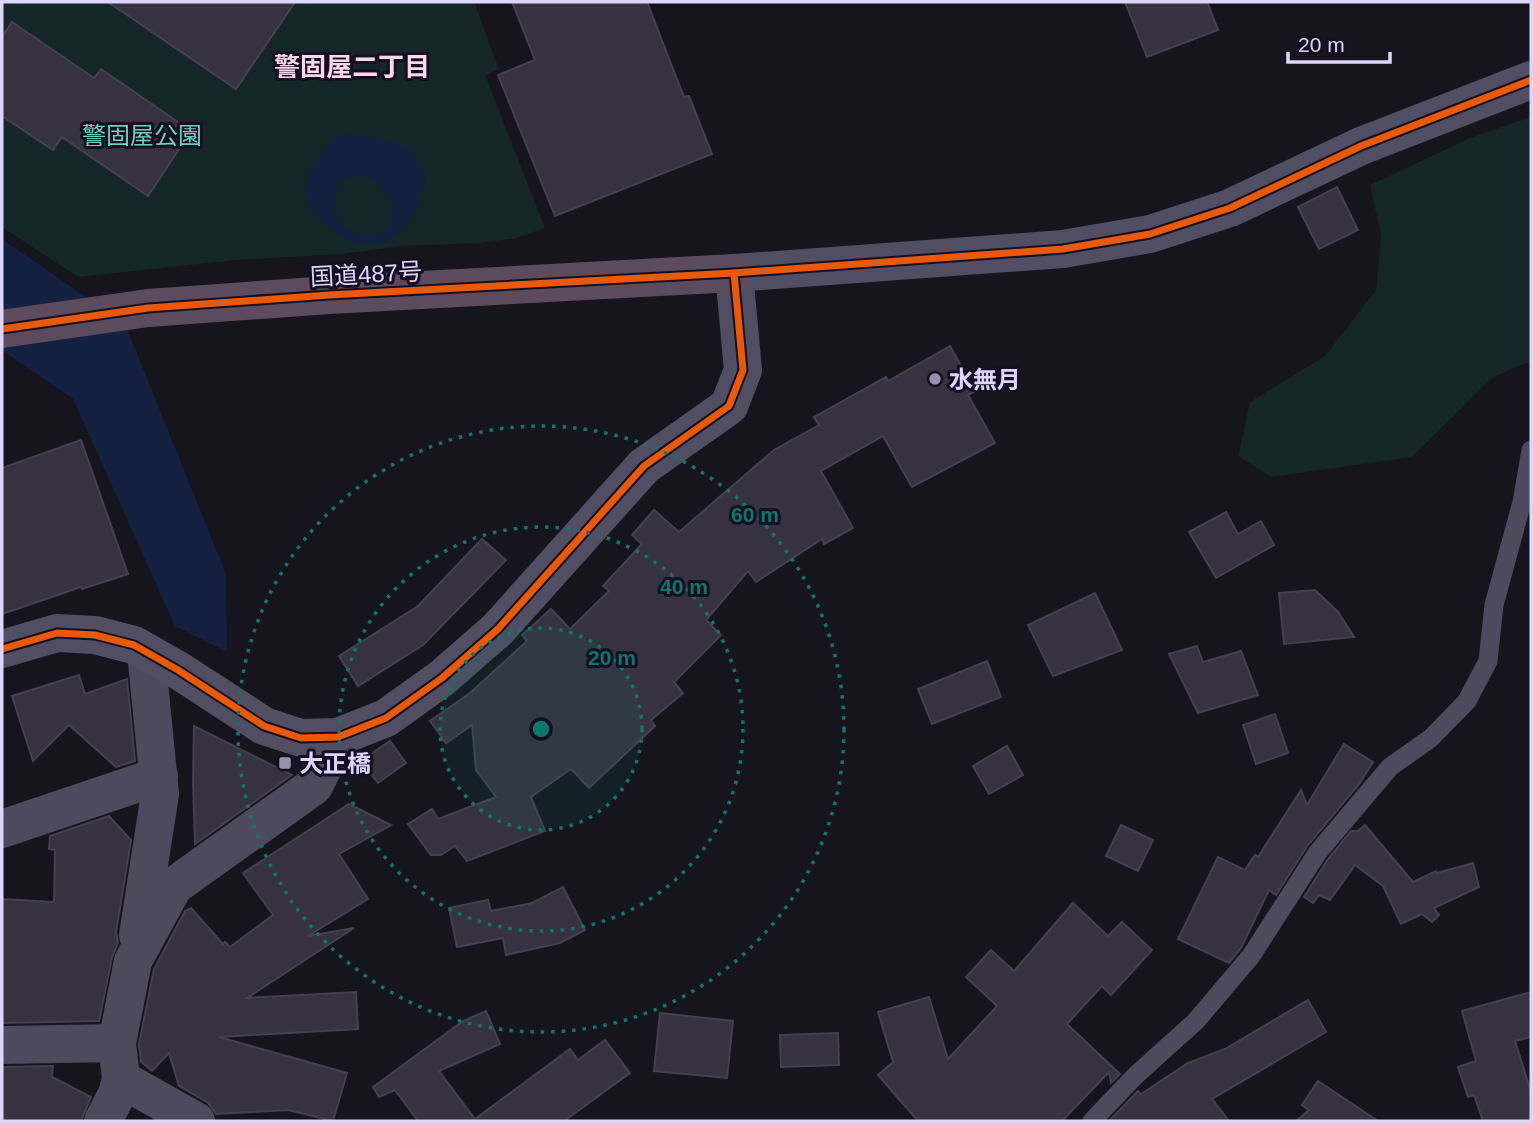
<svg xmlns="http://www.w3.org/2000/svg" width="1533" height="1123" font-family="Arial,'Noto Sans JP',sans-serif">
<rect width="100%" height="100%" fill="#16141d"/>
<g fill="#142628">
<path d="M 2,2 L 474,2 L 499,69 L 485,75 L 545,228 L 516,238 L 481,243 L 402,246 L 342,254 L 236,260 L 78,277 L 2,227 Z"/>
<path d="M 1531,117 L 1531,361 L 1493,377 L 1412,457 L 1271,477 L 1238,456 L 1250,402 L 1325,356 L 1376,290 L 1381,235 L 1370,185 L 1470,138 Z"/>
</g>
<g fill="#14203f" fill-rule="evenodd">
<path d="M 340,134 C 372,135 437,143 423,190 C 421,199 419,207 414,214 C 405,225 397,239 383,243 C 354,252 303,219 306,187 C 308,171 326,143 340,134 ZM 362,176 C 375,180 385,187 390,200 C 412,259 298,239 345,179 Z"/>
<path d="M 2,239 L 125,324 L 226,574 L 227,652 L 175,626 L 73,399 L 2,350 Z"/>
</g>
<g fill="#36323f" stroke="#444050" stroke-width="2">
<path d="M 108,2 L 295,2 L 236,89 Z"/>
<path d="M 512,2 L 647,2 L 684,97 L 689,96 L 712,154 L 555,216 L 498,75 L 535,60 Z"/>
<path d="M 1125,2 L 1207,2 L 1218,30 L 1147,57 Z"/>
<path d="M 12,22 L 94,78 L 101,69 L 191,131 L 148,196 L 62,137 L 53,150 L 2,116 L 2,37 Z"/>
<path d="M 1337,187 L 1358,230 L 1319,249 L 1298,207 Z"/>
<path d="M 950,346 L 975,391 L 968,395 L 995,443 L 912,487 L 883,436 L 821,471 L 853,528 L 824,544 L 822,539 L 756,582 L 748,571 L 706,620 L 721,635 L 674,682 L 683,693 L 651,720 L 655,726 L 589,788 L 571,769 L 531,797 L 545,831 L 467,861 L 455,846 L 441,855 L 431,855 L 408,824 L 432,809 L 438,819 L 496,797 L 476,770 L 472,725 L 446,743 L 430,721 L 470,693 L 527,641 L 522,635 L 551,609 L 570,629 L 609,591 L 603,586 L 642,544 L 632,535 L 654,510 L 679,532 L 774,450 L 819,425 L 814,417 L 886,377 L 888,381 Z"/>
<path d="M 81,440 L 128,574 L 82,589 L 81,587 L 2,614 L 2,468 Z"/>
<path d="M 1226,512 L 1238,534 L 1261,521 L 1274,545 L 1216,578 L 1189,532 Z"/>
<path d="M 482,539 L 506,560 L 423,645 L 358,686 L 339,656 L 418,606 Z"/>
<path d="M 1315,590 L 1338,612 L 1354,637 L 1284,644 L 1279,593 Z"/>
<path d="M 1095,593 L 1122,650 L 1053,676 L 1028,625 Z"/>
<path d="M 1197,646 L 1203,662 L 1241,651 L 1258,695 L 1198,713 L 1169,654 Z"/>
<path d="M 987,661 L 1001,697 L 932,724 L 918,689 Z"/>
<path d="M 79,675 L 85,694 L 127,679 L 135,761 L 116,767 L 69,725 L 33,761 L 12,696 Z"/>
<path d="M 1275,714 L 1288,753 L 1256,764 L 1243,725 Z"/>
<path d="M 194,726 L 292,775 L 195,844 L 193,781 Z"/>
<path d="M 390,741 L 406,763 L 378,783 L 361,761 Z"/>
<path d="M 1344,744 L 1373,762 L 1360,783 L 1308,845 L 1276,895 L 1269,890 L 1241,948 L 1229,963 L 1178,939 L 1218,857 L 1245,870 L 1255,855 L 1258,857 L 1301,790 L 1307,805 Z"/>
<path d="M 1007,746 L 1023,775 L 989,794 L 973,766 Z"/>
<path d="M 349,804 L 391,825 L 339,854 L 368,899 L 308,936 L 354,928 L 247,998 L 356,992 L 358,1029 L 219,1037 L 347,1073 L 333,1121 L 288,1110 L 216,1114 L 207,1102 L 179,1086 L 169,1053 L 152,1071 L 141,1062 L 139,1044 L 154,969 L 185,911 L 191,908 L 223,944 L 225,942 L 230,947 L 273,915 L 243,873 Z"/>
<path d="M 109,816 L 131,840 L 116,932 L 118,943 L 112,957 L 99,1021 L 2,1023 L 2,899 L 54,902 L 55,850 L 49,849 L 50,836 Z"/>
<path d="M 1121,825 L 1153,840 L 1138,871 L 1106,856 Z"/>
<path d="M 1365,825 L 1413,882 L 1436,871 L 1437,873 L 1473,863 L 1479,887 L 1434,908 L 1439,915 L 1432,922 L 1422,914 L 1401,924 L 1383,886 L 1355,865 L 1330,900 L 1319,895 L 1313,903 L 1304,897 L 1328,859 L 1351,831 L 1358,831 Z"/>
<path d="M 563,887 L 585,930 L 560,943 L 506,955 L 503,938 L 457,947 L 449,908 L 488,900 L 491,911 L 532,903 Z"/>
<path d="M 1073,903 L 1108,936 L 1122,922 L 1152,950 L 1111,995 L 1102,986 L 1067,1024 L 1120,1074 L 1111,1083 L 1109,1072 L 1062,1121 L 918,1121 L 878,1075 L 893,1062 L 878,1012 L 929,997 L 948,1059 L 997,1006 L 966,977 L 991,950 L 1014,971 Z"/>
<path d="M 1531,992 L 1531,1037 L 1515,1041 L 1531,1092 L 1531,1121 L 1483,1121 L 1474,1095 L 1468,1097 L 1458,1067 L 1476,1061 L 1462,1011 Z"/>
<path d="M 1308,1000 L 1326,1032 L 1212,1099 L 1229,1121 L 1109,1121 L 1138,1091 L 1141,1094 L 1188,1063 L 1225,1049 Z"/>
<path d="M 486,1011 L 500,1044 L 439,1071 L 475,1119 L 570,1049 L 578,1060 L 605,1040 L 630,1073 L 564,1121 L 418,1121 L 395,1090 L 379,1097 L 373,1087 L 463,1021 Z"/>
<path d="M 660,1013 L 733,1021 L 727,1078 L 654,1071 Z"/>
<path d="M 838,1033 L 839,1065 L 781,1067 L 780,1035 Z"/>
<path d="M 53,1066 L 52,1077 L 91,1097 L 81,1121 L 2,1121 L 2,1067 Z"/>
<path d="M 1318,1081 L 1378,1121 L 1296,1121 L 1309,1110 L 1302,1105 Z"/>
</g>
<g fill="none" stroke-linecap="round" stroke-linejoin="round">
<path stroke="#4c4a5c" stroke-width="19" d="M 1092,1121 L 1135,1076 L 1196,1021 L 1251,956 L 1318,852 L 1390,767 L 1431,738 L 1467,701 L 1488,661 L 1494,605 L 1522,502 L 1531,450"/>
<g stroke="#4c4a5c" stroke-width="38">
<path d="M 2,829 L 159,776"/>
<path d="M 138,935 L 160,794 L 146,652"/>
<path d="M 2,1045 L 117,1043"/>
<path d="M 121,1079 L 196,1121"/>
<path d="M 103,1121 L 117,1094 L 121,1079 L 117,1043 L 133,961 L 174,886 L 314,786 L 338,737"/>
</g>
<path stroke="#514d63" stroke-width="38" d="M 2,649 L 57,633 L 95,635 L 134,645 L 178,670 L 264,726 L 301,738 L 338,737 L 386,718 L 442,678 L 498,629 L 644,466 L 729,406 L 743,370 L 734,273 L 1063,249 L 1150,234 L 1230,208 L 1361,146 L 1531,80"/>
<path stroke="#5c4b5c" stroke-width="38" d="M 2,329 L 148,308 L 329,295 L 734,273"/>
<defs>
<g id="cycleway">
<path d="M 2,329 L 148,308 L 329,295 L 734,273 L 1063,249 L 1150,234 L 1230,208 L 1361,146 L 1531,80"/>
<path d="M 2,649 L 57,633 L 95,635 L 134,645 L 178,670 L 264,726 L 301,738 L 338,737 L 386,718 L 442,678 L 498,629 L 644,466 L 729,406 L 743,370 L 734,273"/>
</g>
</defs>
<use href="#cycleway" stroke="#151021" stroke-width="11"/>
<use href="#cycleway" stroke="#e8590c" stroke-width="7"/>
</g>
<circle cx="541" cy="729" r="101" fill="#0f766e" fill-opacity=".12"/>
<g fill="none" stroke="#0f766e" stroke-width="3.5" stroke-dasharray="3.5 7">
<circle cx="541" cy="729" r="101"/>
<circle cx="541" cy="729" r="202"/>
<circle cx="541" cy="729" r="303"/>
</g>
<g fill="#9791ad" stroke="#151021" stroke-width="2.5">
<circle cx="935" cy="379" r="7"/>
<rect x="278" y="756" width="14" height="14" rx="3.5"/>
</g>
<g text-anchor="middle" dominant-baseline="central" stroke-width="6" stroke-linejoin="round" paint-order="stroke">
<g font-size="24" fill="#6ad1c2" stroke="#151021">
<text x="142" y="135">警固屋公園</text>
</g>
<g font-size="24" fill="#ddd5fa" stroke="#151021">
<text transform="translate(366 274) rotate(-3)">国道487号</text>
</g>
<g font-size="24" font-weight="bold" fill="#ddd5fa" stroke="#151021" text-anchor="start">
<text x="949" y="379">水無月</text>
<text x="299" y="763">大正橋</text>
</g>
<g font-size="26" font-weight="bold" fill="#fad7ea" stroke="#151021">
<text x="352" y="67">警固屋二丁目</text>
</g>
</g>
<circle cx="541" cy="729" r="10" fill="#0f766e" stroke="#151021" stroke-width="3.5"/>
<g font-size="21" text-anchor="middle" font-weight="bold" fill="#0f766e" stroke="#151021" stroke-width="6" stroke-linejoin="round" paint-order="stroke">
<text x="755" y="522">60 m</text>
<text x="684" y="594">40 m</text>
<text x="612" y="665">20 m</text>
</g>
<rect width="1533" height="1123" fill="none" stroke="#ddd5fa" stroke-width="7"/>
<path d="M1288 52v10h102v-10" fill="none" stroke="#ddd5fa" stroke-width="3.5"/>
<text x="1298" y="52" font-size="21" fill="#ddd5fa" stroke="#151021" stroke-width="5" paint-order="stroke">20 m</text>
</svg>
